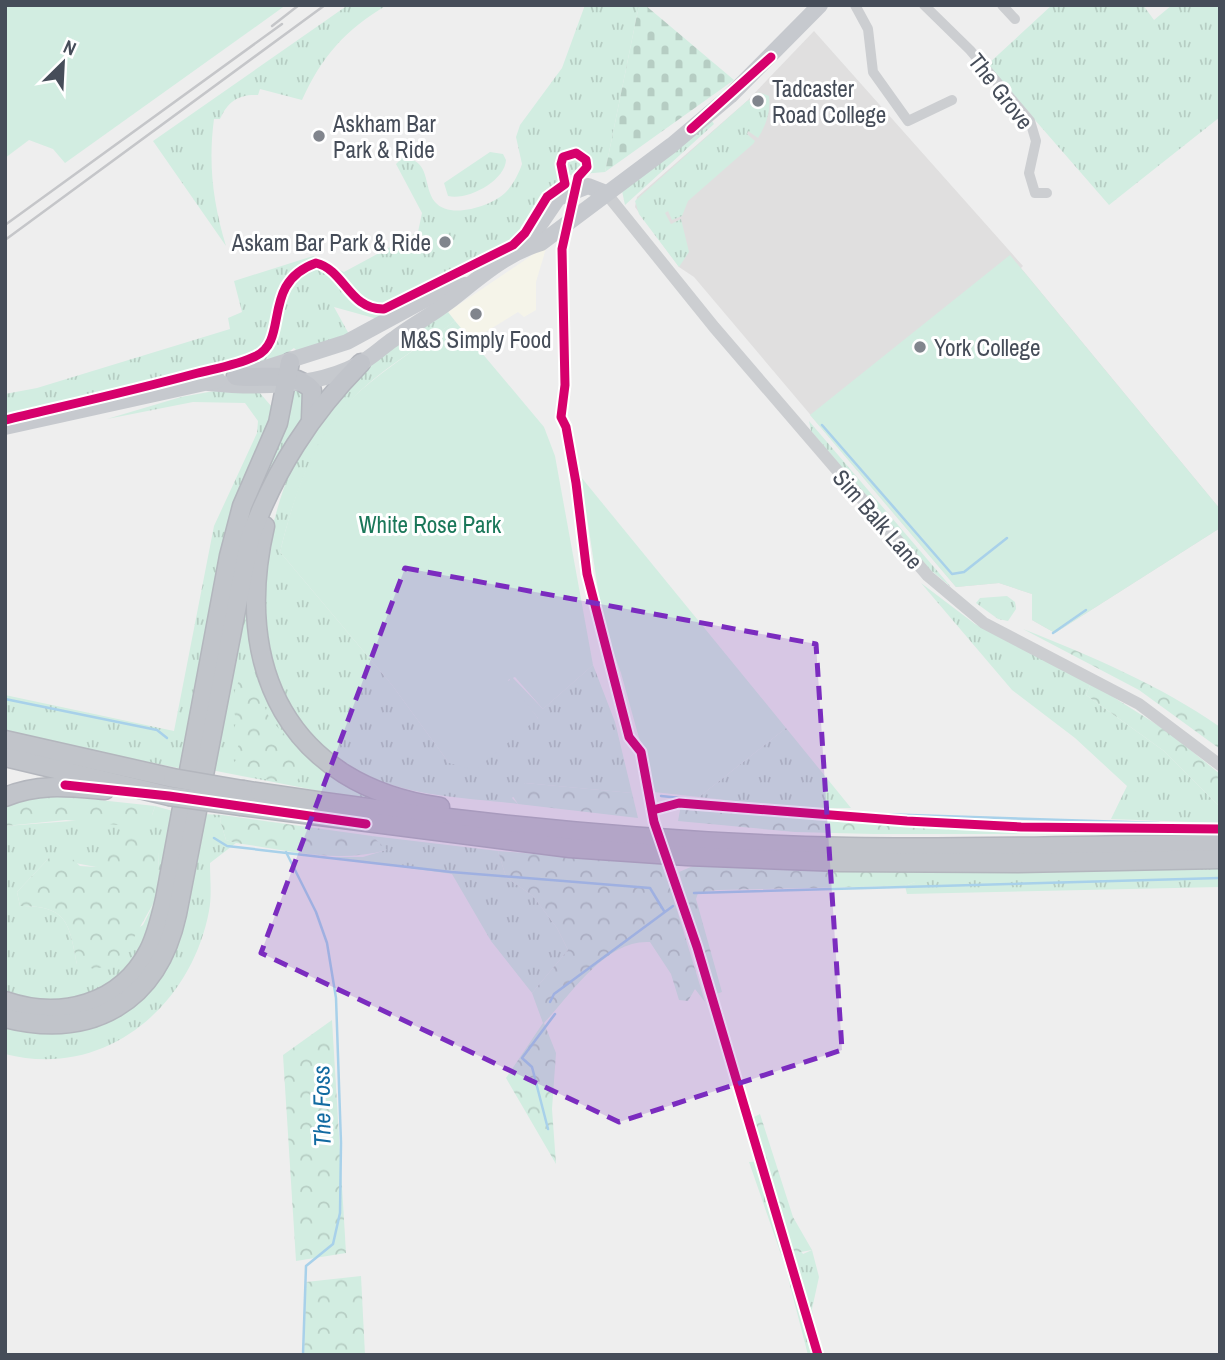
<svg xmlns="http://www.w3.org/2000/svg" width="1225" height="1360" font-family="'Archivo Narrow',sans-serif">
<defs>
<pattern id="grass-tufts" width="24" height="20" patternUnits="userSpaceOnUse" patternTransform="scale(1.75)"><rect width="24" height="20" fill="#d2ede1"/><path d="M3 7l-1-3M5 7V3M7 7l1-3M15 17l-1-3M17 17v-4M19 17l1-3" fill="none" stroke="#b6cdc3"/></pattern>
<pattern id="forest-crowns" width="20" height="18" patternUnits="userSpaceOnUse" patternTransform="scale(1.75)"><rect width="20" height="18" fill="#d2ede1"/><path d="M2 6a3 3 0 1 1 6 0M12 15a3 3 0 1 1 6 0" fill="none" stroke="#b6cdc3"/></pattern>
<pattern id="cemetery-stones" width="16" height="16" patternUnits="userSpaceOnUse" patternTransform="scale(1.75)"><rect width="16" height="16" fill="#d2ede1"/><path d="M2 7V4a2 2 0 0 1 4 0v3zM10 15v-3a2 2 0 0 1 4 0v3z" fill="#b6cdc3"/></pattern>
</defs>
<rect width="100%" height="100%" fill="#eee"/>
<path fill="#f5f4e9" d="M 547,245 L 536,282 L 536,310 L 524,317 L 518,312 L 471,341 L 448,312 Z"/>
<path fill="#e0dfdf" d="M 814,31 L 1023,266 L 1021,268 L 1220,509 L 1220,528 L 1055,633 L 1032,620 L 1032,594 L 999,583 L 956,587 L 694,277 L 679,267 L 635,207 L 637,197 L 747,101 Z"/>
<g fill="url(#grass-tufts)">
<path d="M 348,5 L 387,5 C 345,30 322,56 302,100 L 260,89 L 258,95 C 239,94 228,101 220,119 L 214,119 C 208,164 213,203 226,246 L 153,141 Z"/>
<path d="M 585,5 L 639,5 L 605,172 L 570,175 L 547,189 L 512,242 L 381,320 L 334,307 L 350,336 L 299,353 L 294,348 L 276,361 L 176,383 L 174,375 L 5,418 L 5,394 L 37,388 L 230,329 L 228,318 L 242,312 L 234,281 L 313,256 L 344,272 L 418,232 L 422,213 L 396,164 L 402,158 C 432,159 422,186 435,202 C 450,220 492,206 506,192 C 513,185 519,173 522,164 L 516,137 L 520,125 L 562,68 Z"/>
<path d="M 1052,5 L 1143,5 L 1154,20 L 1172,5 L 1220,5 L 1220,117 L 1109,205 L 987,65 Z"/>
<path d="M 758,92 L 769,96 C 771,111 766,125 758,138 L 748,131 L 747,134 L 755,141 L 753,144 L 688,201 L 682,216 L 672,220 L 668,211 L 665,213 L 671,224 L 681,219 L 689,252 L 679,267 L 639,214 L 635,201 L 747,101 L 752,99 L 759,107 L 764,102 Z"/>
<path d="M 712,121 L 714,124 L 625,205 L 622,191 Z"/>
<path d="M 490,152 L 503,154 L 506,160 C 505,181 467,201 448,196 L 444,183 Z"/>
<path d="M 448,312 L 455,321 C 424,344 388,365 360,391 C 315,433 294,495 280,552 L 392,685 L 449,763 L 538,718 L 508,682 L 512,677 L 543,709 L 593,665 L 615,722 L 632,793 L 525,783 L 512,798 L 518,804 C 469,798 418,797 372,778 C 320,758 281,705 265,653 C 248,597 279,482 308,433 C 341,379 396,346 448,312 Z"/>
<path d="M 225,389 L 259,392 L 272,407 L 272,418 L 183,769 L 5,733 L 5,695 L 174,731 L 214,526 L 257,433 L 258,421 L 245,403 L 193,402 L 107,419 L 181,397 Z"/>
<path d="M 291,389 L 301,389 L 306,399 L 305,414 L 272,465 L 244,531 L 245,521 Z"/>
<path d="M 809,421 L 951,587 L 928,568 L 811,431 Z"/>
<path d="M 250,582 L 250,605 L 304,746 L 412,809 L 211,770 Z"/>
<path d="M 921,583 L 975,624 L 1091,683 L 1086,695 L 1164,751 L 1220,807 L 1220,823 L 1111,819 L 1127,786 L 1075,738 L 1012,690 Z"/>
<path d="M 1007,596 L 1015,602 L 1016,609 L 1008,621 L 998,619 L 976,603 L 980,598 Z"/>
<path d="M 786,728 L 851,808 L 798,808 L 699,797 Z"/>
<path d="M 155,806 L 173,811 L 157,892 L 159,852 L 96,867 L 49,858 L 17,892 L 20,906 C 68,906 69,923 77,964 L 143,925 L 157,897 C 153,920 146,943 133,963 C 124,977 85,1000 69,1003 C 49,1006 22,1000 5,992 L 5,826 L 152,815 Z"/>
<path d="M 204,814 L 222,815 L 220,820 L 226,840 L 236,843 L 210,863 C 210,878 212,896 209,911 C 191,1007 104,1080 5,1054 L 5,1026 C 53,1045 139,1027 160,974 C 167,958 170,939 174,923 C 184,886 194,850 204,814 Z"/>
<path d="M 372,836 L 498,851 L 506,877 L 533,896 L 557,928 L 568,950 L 532,993 L 491,941 L 452,874 L 332,857 L 363,857 L 386,850 Z"/>
<path d="M 1220,867 L 1220,887 L 907,894 L 905,886 L 915,882 L 911,871 Z"/>
<path d="M 762,1161 L 784,1227 L 803,1254 L 812,1250 L 819,1277 L 812,1309 L 820,1355 L 808,1355 L 785,1266 L 749,1162 Z"/>
</g>
<g fill="url(#forest-crowns)">
<path d="M 1023,629 C 1091,656 1160,685 1220,727 L 1220,749 L 1139,690 Z"/>
<path d="M 244,674 L 251,674 C 265,688 261,705 270,718 C 283,736 323,765 292,784 L 232,773 L 232,765 L 236,760 L 233,755 L 240,743 L 234,728 L 237,721 C 230,705 233,687 244,674 Z"/>
<path d="M 1091,683 L 1167,731 L 1220,774 L 1220,807 L 1164,751 L 1086,695 Z"/>
<path d="M 525,783 L 632,793 L 638,818 L 518,804 L 510,792 Z"/>
<path d="M 53,795 L 155,806 L 152,815 L 139,827 L 66,820 L 5,826 L 5,805 L 20,798 Z"/>
<path d="M 681,805 L 945,826 L 1174,831 L 1174,834 L 874,834 L 795,832 L 678,821 Z"/>
<path d="M 222,815 L 372,836 L 387,850 C 337,864 287,850 236,843 L 226,840 L 220,820 Z"/>
<path d="M 135,833 L 150,839 L 159,852 L 157,897 L 128,948 L 108,966 L 94,969 L 77,964 C 69,923 68,906 20,906 L 17,892 L 49,858 L 65,852 L 80,866 L 96,867 L 123,840 Z"/>
<path d="M 498,851 L 663,864 L 705,1002 L 695,989 L 688,1001 L 679,1000 L 671,974 L 650,942 C 606,939 571,994 544,1023 L 556,1053 L 552,1109 L 556,1164 L 506,1078 L 543,1023 L 532,993 L 568,950 L 557,928 L 533,896 L 506,877 Z"/>
<path d="M 700,863 L 911,871 L 917,875 L 915,882 L 905,886 L 717,890 L 698,893 L 696,899 L 722,992 L 713,995 L 679,872 Z"/>
<path d="M 332,1020 L 346,1253 L 296,1261 L 283,1055 Z"/>
<path d="M 760,1114 L 793,1217 L 812,1250 L 795,1253 L 789,1241 C 779,1210 750,1147 754,1117 Z"/>
<path d="M 361,1276 L 365,1355 L 304,1355 L 306,1282 Z"/>
</g>
<path fill="url(#cemetery-stones)" d="M 639,5 L 645,5 L 734,80 L 605,172 Z"/>
<g fill="#d2ede1">
<path d="M 5,5 L 286,5 L 65,163 L 53,149 L 29,140 L 5,158 Z"/>
<path d="M 1010,255 L 1220,509 L 1220,528 L 1055,633 L 1032,620 L 1032,594 L 999,583 L 956,587 L 810,415 Z"/>
<path d="M 455,321 L 544,427 L 555,456 L 593,665 L 543,709 L 515,677 L 508,680 L 538,718 L 475,770 L 449,763 L 392,685 L 280,552 C 294,495 314,431 360,391 C 389,366 423,344 455,321 Z"/>
<path d="M 581,477 L 786,728 L 699,797 L 654,792 L 621,673 L 603,623 Z"/>
</g>
<g fill="none" stroke-linecap="round" stroke-linejoin="round">
<g stroke="#a8d1ea" stroke-width="2.5">
<path d="M 822,425 L 952,574 L 964,572 L 1007,538"/>
<path d="M 1053,633 L 1086,610"/>
<path d="M 5,699 L 157,730 L 167,738"/>
<path d="M 661,796 L 818,812 L 1159,823"/>
<path d="M 214,838 L 227,846 L 451,872 L 650,888 L 664,911"/>
<path d="M 286,852 L 316,912 L 327,943 L 336,998 L 341,1143 L 340,1213 L 333,1244 L 306,1266 L 303,1355"/>
<path d="M 694,893 L 1220,878"/>
<path d="M 550,1002 L 554,994 L 673,906"/>
<path d="M 548,1129 L 532,1067 L 522,1058 L 555,1014"/>
</g>
<defs>
<g id="trunk">
<path d="M 236,376 C 261,380 294,369 312,390 L 311,418"/>
<path d="M 265,526 C 232,667 288,785 440,807"/>
<path d="M 5,740 L 173,778"/>
<path d="M 5,757 L 169,796"/>
<path d="M 243,790 C 443,821 646,843 849,847 C 972,849 1096,845 1220,844"/>
<path d="M 5,797 C 39,783 69,787 105,790"/>
<path d="M 241,806 L 570,848 L 687,856 L 840,862 L 1018,863 L 1220,859"/>
<path d="M 5,1001 C 60,1020 121,1005 149,950 C 157,934 161,916 165,899 L 229,556 L 242,506 L 278,423 L 290,362"/>
<path d="M 5,1018 C 92,1040 158,1002 177,914 L 250,538 C 275,470 310,415 361,363"/>
</g>
</defs>
<use href="#trunk" stroke="#b3b6bd" stroke-width="21"/>
<g stroke="#ccced1" stroke-width="10">
<path d="M 855,5 L 868,29 L 873,72 L 908,121 L 952,100"/>
<path d="M 924,5 L 970,50 L 1030,121 L 1036,141 L 1029,173 L 1035,193 L 1047,193"/>
<path d="M 1002,5 L 1015,19"/>
</g>
<path stroke="#ccced1" stroke-width="12" d="M 606,193 L 714,327 L 928,576 L 984,623 L 1139,704 L 1220,765"/>
<g stroke="#c6c9ce" stroke-width="16">
<path d="M 524,248 L 558,198 L 588,186 L 606,193"/>
<path d="M 250,373 L 347,342 L 443,290 L 465,285"/>
<path d="M 208,383 C 257,388 314,388 359,364 C 371,358 383,346 394,339 C 411,326 430,316 447,303 C 477,280 504,254 541,243 L 672,145 L 730,96 L 820,5"/>
<path d="M 5,427 L 218,380"/>
</g>
<use href="#trunk" stroke="#c1c4ca" stroke-width="18"/>
<g stroke="#c5c6c9" stroke-width="2.5">
<path d="M 272,26 L 299,5"/>
<path d="M 5,225 L 282,24"/>
<path d="M 5,240 L 325,5"/>
</g>
<defs>
<g id="trunk-bridge">
<path d="M 173,778 L 243,790"/>
<path d="M 169,796 L 241,806"/>
</g>
</defs>
<use href="#trunk-bridge" stroke="#b3b6bd" stroke-width="21" stroke-linecap="butt"/>
<use href="#trunk-bridge" stroke="#c1c4ca" stroke-width="18"/>
<defs>
<g id="cycleway">
<path d="M 691,129 L 771,57"/>
<path d="M 5,420 C 68,405 131,391 194,374 C 213,369 238,365 256,356 C 290,340 260,283 316,263 C 345,270 349,310 384,309 L 513,245 L 525,233 L 547,197 L 565,184 L 561,164 L 563,157 L 576,153 L 586,160 L 587,167 L 578,177 L 562,249 L 565,385 L 561,417 L 566,427 L 576,483 L 587,574 L 629,737 L 641,752 L 654,822 L 697,947 L 818,1355"/>
<path d="M 65,785 L 169,796 L 366,824"/>
<path d="M 653,810 L 679,803 L 907,821 L 1021,827 L 1220,829"/>
</g>
</defs>
<use href="#cycleway" stroke="#fff" stroke-width="13"/>
<use href="#cycleway" stroke="#d6006c" stroke-width="9"/>
</g>
<path fill="#7b2cbf" fill-opacity="0.2" stroke="#7b2cbf" stroke-width="5" stroke-dasharray="14 9" stroke-linejoin="round" d="M 405,568 L 816,644 L 842,1050 L 619,1122 L 261,953 Z"/>
<g fill="#81858d" stroke="#fff" stroke-width="2.5">
<circle cx="758" cy="101" r="7"/>
<circle cx="319" cy="136" r="7"/>
<circle cx="445" cy="242" r="7"/>
<circle cx="476" cy="314" r="7"/>
<circle cx="920" cy="347" r="7"/>
</g>
<g text-anchor="middle" dominant-baseline="central" stroke-width="6" stroke-linejoin="round" paint-order="stroke">
<g font-size="23" fill="#464d59" stroke="#fff" text-anchor="start">
<text x="772" y="88">Tadcaster<tspan x="772" dy="26">Road College</tspan></text>
<text x="333" y="123">Askham Bar<tspan x="333" dy="26">Park &amp; Ride</tspan></text>
<text x="431" y="242" text-anchor="end">Askam Bar Park &amp; Ride</text>
<text x="476" y="339" text-anchor="middle">M&amp;S Simply Food</text>
<text x="934" y="347">York College</text>
</g>
<g font-size="23" fill="#464d59" stroke="#fff">
<text transform="translate(1001 91) rotate(52)">The Grove</text>
<text transform="translate(878 519) rotate(49)">Sim Balk Lane</text>
</g>
<g font-size="23" fill="#1a7759" stroke="#fff">
<text x="430" y="524">White Rose Park</text>
</g>
<g font-size="24" font-style="italic" fill="#116aa1" stroke="#fff">
<text transform="translate(321 1106) rotate(-91)">The Foss</text>
</g>
</g>
<rect width="1225" height="1360" fill="none" stroke="#464d59" stroke-width="14"/>
<g transform="translate(63 63) rotate(24)" stroke="#ffffff" stroke-width="5" paint-order="stroke">
<path d="M0-5L12 26L0 18L-12 26Z" fill="#464d59"/>
<text y="-10" font-size="19" font-weight="bold" text-anchor="middle" fill="#464d59">N</text>
</g>
</svg>
